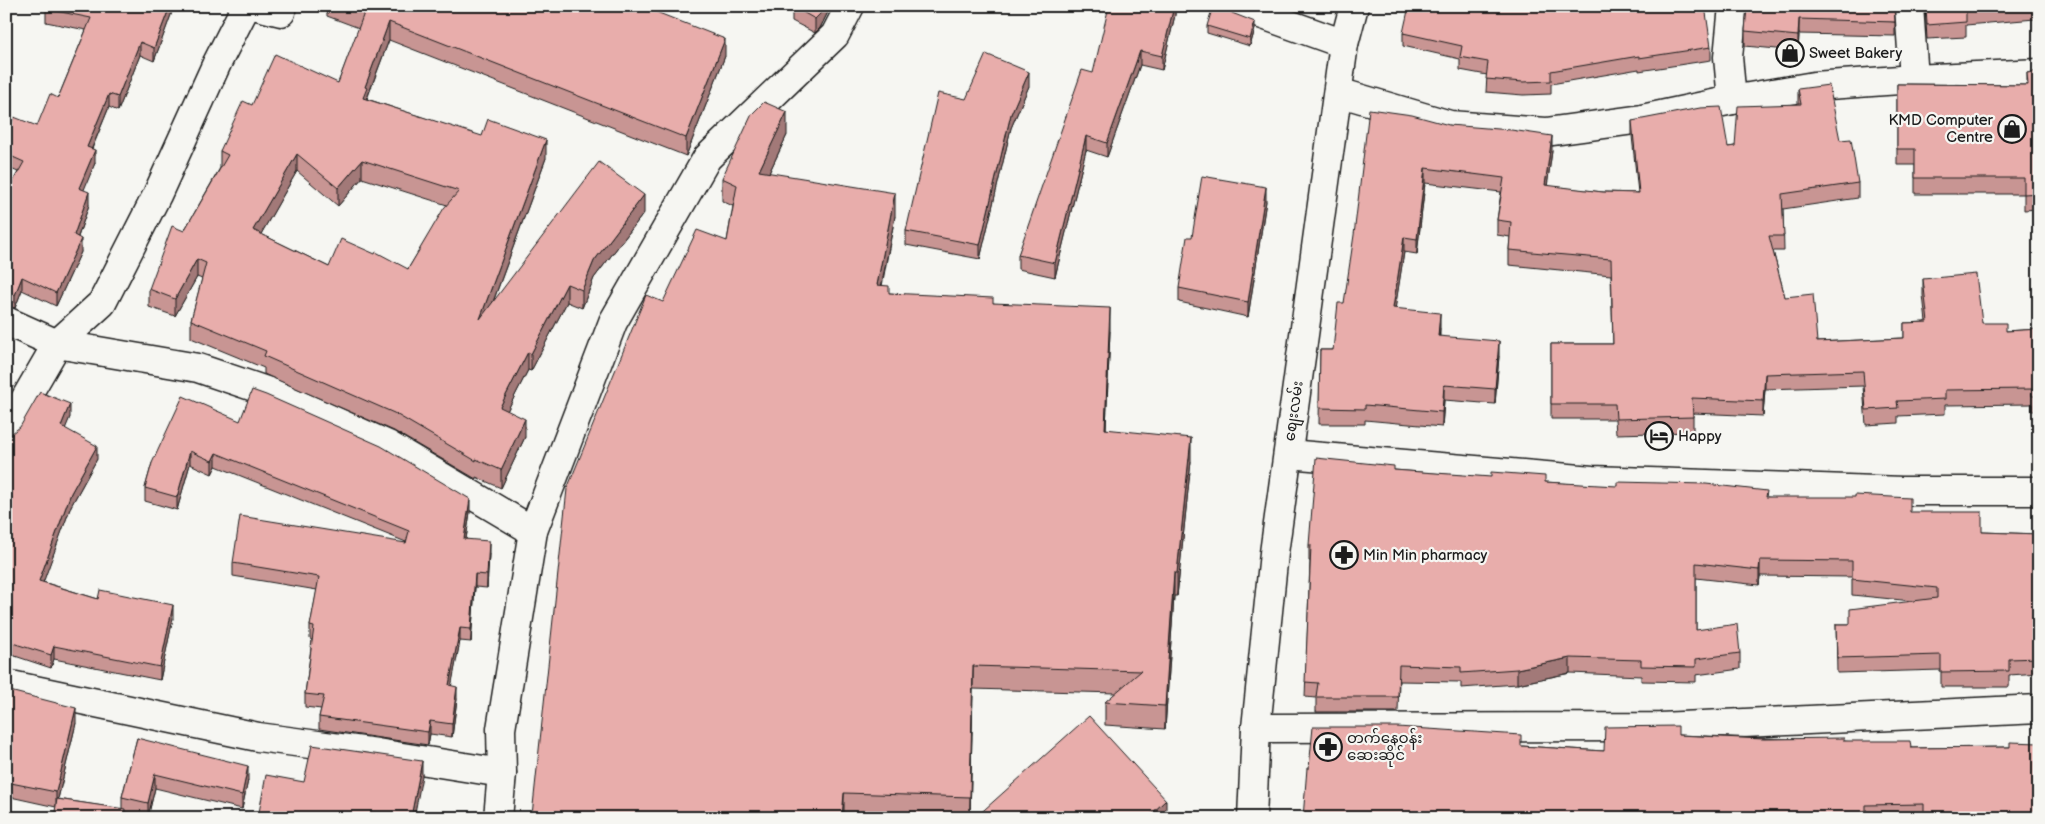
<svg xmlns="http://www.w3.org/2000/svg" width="2045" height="824" font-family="'Balsamiq Sans','Noto Sans Myanmar',sans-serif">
<rect width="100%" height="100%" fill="#f6f6f2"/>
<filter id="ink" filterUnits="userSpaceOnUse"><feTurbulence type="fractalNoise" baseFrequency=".02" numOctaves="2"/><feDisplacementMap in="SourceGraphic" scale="10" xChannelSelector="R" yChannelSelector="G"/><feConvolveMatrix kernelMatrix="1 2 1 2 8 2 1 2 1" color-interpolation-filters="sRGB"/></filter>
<g filter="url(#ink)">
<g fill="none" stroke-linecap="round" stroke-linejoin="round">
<defs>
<g id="street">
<path d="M 257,6 L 281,12"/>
<path d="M 1238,6 L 1344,44"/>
<path d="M 1909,6 L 1914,79"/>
<path d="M 1338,92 L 1450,125 L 1546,132 L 1642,119 L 1732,100 L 1814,86 L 1914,79 L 2039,73"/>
<path d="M 1732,100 L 1728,57 L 1733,6"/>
<path d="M 6,321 L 57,344 L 198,368 L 272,393 L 388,445 L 533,531"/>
<path d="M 6,432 L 57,344 L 102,303 L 157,195 L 217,63 L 246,6"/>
<path d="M 1288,454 L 1592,480 L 1903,491 L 2039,491"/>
<path d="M 6,684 L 258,737 L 377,753 L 502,773"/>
<path d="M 1256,728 L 1660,727 L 2039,709"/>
<path d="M 498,818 L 502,773 L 501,729 L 533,531 L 613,322 L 707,158 L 835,35 L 850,6"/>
</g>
<path id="secondary" d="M 1252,818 L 1256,728 L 1274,553 L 1344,44 L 1354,6"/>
</defs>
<use href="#street" stroke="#1c1c1c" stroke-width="31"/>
<use href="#secondary" stroke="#1c1c1c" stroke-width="31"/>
<use href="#street" stroke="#f6f6f2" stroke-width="28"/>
<use href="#secondary" stroke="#f6f6f2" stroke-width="28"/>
</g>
<g fill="#c89593" stroke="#1c1c1c" fill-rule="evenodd">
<path d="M 172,6 L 172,12 L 154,61 L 140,55 L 118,111 L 109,107 L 92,149 L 95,163 L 83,190 L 89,205 L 78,237 L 81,252 L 56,306 L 22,290 L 15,308 L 6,306 L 6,194 L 18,172 L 6,167 L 6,137 L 37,126 L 58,98 L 86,30 L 46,22 L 46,9 Z"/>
<path d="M 327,6 L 641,6 L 725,56 L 686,156 L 389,40 L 367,99 L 546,158 L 493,302 L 644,213 L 594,278 L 582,308 L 567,302 L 531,371 L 528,370 L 507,411 L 525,437 L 501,488 L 476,477 L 476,479 L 394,431 L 264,374 L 264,368 L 191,338 L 191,320 L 202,279 L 197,277 L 175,316 L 149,307 L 149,289 L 184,231 L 220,168 L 220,151 L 252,105 L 338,83 L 359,28 L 327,16 ZM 297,171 L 338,206 L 362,178 L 447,205 L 408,269 L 329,267 L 261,234 Z"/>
<path d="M 792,6 L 831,6 L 820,28 L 815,33 L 792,21 Z"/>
<path d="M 1175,6 L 1175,15 L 1162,70 L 1140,65 L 1107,157 L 1086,150 L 1055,277 L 1018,269 L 1018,255 L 1093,73 Z"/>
<path d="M 1747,6 L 1895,22 L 1895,36 L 1799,34 L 1798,51 L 1745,46 L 1745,31 Z"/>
<path d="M 1925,6 L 2039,6 L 2039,29 L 2035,29 L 2035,19 L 1966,25 L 1966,37 L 1927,39 Z"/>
<path d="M 1226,8 L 1255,29 L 1250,46 L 1207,33 L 1207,26 Z"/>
<path d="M 1403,33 L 1711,47 L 1711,60 L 1639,71 L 1639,69 L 1551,84 L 1551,94 L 1523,95 L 1486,92 L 1487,75 L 1460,70 L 1460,59 L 1403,46 Z"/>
<path d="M 2039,71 L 2039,209 L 2024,210 L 2024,194 L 1915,194 L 1915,165 L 1897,165 L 1897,84 L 2027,85 L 2027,73 Z"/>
<path d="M 1029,86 L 1011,128 L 980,259 L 906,245 L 906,231 L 966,99 Z"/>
<path d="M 1798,89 L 1840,140 L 1858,183 L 1858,198 L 1783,209 L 1784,251 L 1773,251 L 1785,297 L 1817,342 L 1904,338 L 1904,323 L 1926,322 L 1923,295 L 1923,279 L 1982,323 L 2006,331 L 2039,329 L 2039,411 L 2032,411 L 2032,404 L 1945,405 L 1945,414 L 1898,416 L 1898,423 L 1866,425 L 1863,386 L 1765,389 L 1763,416 L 1693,413 L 1693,432 L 1616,434 L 1615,419 L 1551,419 L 1551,344 L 1613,344 L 1611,275 L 1509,265 L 1509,250 L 1510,237 L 1497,235 L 1497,220 L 1501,192 L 1425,183 L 1417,254 L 1404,252 L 1395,308 L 1440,328 L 1440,337 L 1499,356 L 1495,404 L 1444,400 L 1442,427 L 1365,420 L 1365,424 L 1319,424 L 1320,350 L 1333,350 L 1344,303 L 1449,125 L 1552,151 L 1547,186 L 1603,192 L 1638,193 L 1632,136 L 1632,121 L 1728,147 L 1735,146 L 1798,104 Z"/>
<path d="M 787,135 L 769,173 L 895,216 L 882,286 L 889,293 L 993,303 L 1110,331 L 1106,429 L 1191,461 L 1177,596 L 1174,596 L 1165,729 L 1105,725 L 1105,702 L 1116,693 L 973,689 L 970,818 L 898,818 L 844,816 L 844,818 L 532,818 L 532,815 L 663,302 L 727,241 L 733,206 L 722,201 L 722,178 Z"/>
<path d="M 1266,201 L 1248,317 L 1179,302 L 1179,288 Z"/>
<path d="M 70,417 L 65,428 L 97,459 L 71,506 L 43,582 L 98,599 L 173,618 L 160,680 L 54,659 L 51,668 L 6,653 L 6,446 Z"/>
<path d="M 240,421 L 470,512 L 466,539 L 489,554 L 487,588 L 475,587 L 471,642 L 460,641 L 451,686 L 457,699 L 452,737 L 430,734 L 428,745 L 319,729 L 319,717 L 321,709 L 305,707 L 305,694 L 312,640 L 310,639 L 310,626 L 317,590 L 233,576 L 233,563 L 406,543 L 406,542 L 216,466 L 212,474 L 190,464 L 177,510 L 145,501 L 145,488 L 152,463 Z"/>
<path d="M 1394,470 L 1545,482 L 1767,497 L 1910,512 L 1982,532 L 2039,534 L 2039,673 L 2009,675 L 2009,687 L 1941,687 L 1941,670 L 1837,673 L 1836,624 L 1850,624 L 1912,601 L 1852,595 L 1852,577 L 1760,576 L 1759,585 L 1696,578 L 1696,630 L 1740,653 L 1740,669 L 1696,675 L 1696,682 L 1641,681 L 1641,676 L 1570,673 L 1517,684 L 1461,688 L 1461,682 L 1399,681 L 1398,712 L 1316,712 L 1316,698 L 1305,697 L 1310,561 L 1309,561 L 1309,545 Z"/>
<path d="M 6,690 L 76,723 L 58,799 L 122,809 L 122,797 L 137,738 L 248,780 L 242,809 L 155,788 L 148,817 L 125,812 L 125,818 L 56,807 L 6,796 Z"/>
<path d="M 1678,735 L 1844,741 L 1911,748 L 2010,747 L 2039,818 L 1303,818 L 1521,746 L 1604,751 Z"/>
</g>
<g fill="#a27978" stroke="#1c1c1c">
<path d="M 170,6 L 172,6 L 172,12 L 154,61 L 154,48 Z"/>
<path d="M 824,6 L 831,6 L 820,28 L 815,33 L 815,19 Z"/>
<path d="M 1174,6 L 1175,6 L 1175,15 L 1162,70 L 1162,56 Z"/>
<path d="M 1799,19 L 1799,34 L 1798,51 L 1798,36 Z"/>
<path d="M 389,22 L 389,40 L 367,98 L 367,106 L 363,98 L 365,87 Z"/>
<path d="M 1255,22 L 1255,29 L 1250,46 L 1250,39 Z"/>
<path d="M 725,39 L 725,56 L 686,156 L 686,138 Z"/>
<path d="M 140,42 L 140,55 L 118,111 L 118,97 Z"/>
<path d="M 1140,51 L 1140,65 L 1107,157 L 1107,143 Z"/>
<path d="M 1029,72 L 1029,86 L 1011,128 L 980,259 L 980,245 L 1011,114 Z"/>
<path d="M 109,94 L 109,107 L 87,160 L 87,147 Z"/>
<path d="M 787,112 L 787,135 L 759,194 L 759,171 Z"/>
<path d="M 1086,136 L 1086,150 L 1055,277 L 1055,263 Z"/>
<path d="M 1552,136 L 1552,151 L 1545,201 L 1545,185 Z"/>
<path d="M 546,140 L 546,158 L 480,337 L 480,319 Z"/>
<path d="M 95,150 L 95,163 L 79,202 L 79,188 Z"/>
<path d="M 297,154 L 297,171 L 253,248 L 253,230 Z"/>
<path d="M 362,160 L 362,178 L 338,206 L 338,188 Z"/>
<path d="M 1425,168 L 1425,183 L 1417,254 L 1417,239 Z"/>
<path d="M 1266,187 L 1266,201 L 1248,317 L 1248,302 Z"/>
<path d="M 89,192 L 89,205 L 74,248 L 74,235 Z"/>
<path d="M 895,193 L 895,216 L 877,308 L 877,285 Z"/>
<path d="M 644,195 L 644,213 L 594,278 L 582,308 L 582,290 L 594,261 Z"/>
<path d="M 1404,237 L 1404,252 L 1393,323 L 1393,308 Z"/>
<path d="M 81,239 L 81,252 L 56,306 L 56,293 Z"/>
<path d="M 197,259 L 197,277 L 175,316 L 175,299 Z"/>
<path d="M 22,277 L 22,290 L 15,308 L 15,295 Z"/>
<path d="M 567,284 L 567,302 L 531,371 L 531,354 Z"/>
<path d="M 1110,308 L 1110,331 L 1105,452 L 1105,429 Z"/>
<path d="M 1440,313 L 1440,328 L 1438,352 L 1438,336 Z"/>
<path d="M 1499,341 L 1499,356 L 1495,404 L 1495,389 Z"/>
<path d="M 528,352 L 528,370 L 500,425 L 500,407 Z"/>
<path d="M 1765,374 L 1765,389 L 1763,416 L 1763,401 Z"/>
<path d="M 1444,385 L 1444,400 L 1442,427 L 1442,412 Z"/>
<path d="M 70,404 L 70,417 L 61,439 L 61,426 Z"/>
<path d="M 525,419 L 525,437 L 501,488 L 501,470 Z"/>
<path d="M 1191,438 L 1191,461 L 1177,596 L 1177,573 Z"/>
<path d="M 97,446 L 97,459 L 71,506 L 39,594 L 39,581 L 71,493 Z"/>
<path d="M 190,451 L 190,464 L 177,510 L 177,497 Z"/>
<path d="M 216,453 L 216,466 L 212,474 L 212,461 Z"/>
<path d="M 470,499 L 470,512 L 464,552 L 464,539 Z"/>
<path d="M 489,541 L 489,554 L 487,588 L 487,575 Z"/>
<path d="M 1760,560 L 1760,576 L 1759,585 L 1759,570 Z"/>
<path d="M 1174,573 L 1174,596 L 1165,729 L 1165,706 Z"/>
<path d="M 475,574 L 475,587 L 471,642 L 471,629 Z"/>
<path d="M 173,605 L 173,618 L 160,680 L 160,667 Z"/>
<path d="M 460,628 L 460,641 L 449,698 L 449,685 Z"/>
<path d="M 54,646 L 54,659 L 51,668 L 51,655 Z"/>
<path d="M 1570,658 L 1570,673 L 1517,684 L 1517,669 Z"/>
<path d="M 973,666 L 973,689 L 970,818 L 970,797 Z"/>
<path d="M 457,687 L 457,699 L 452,737 L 452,724 Z"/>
<path d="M 76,708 L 76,723 L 56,807 L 56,792 Z"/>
<path d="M 430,721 L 430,734 L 428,745 L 428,732 Z"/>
<path d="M 422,761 L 422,776 L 414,818 L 412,812 Z"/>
<path d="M 248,766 L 248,780 L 242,809 L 242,795 Z"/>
<path d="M 155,774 L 155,788 L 148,817 L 148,803 Z"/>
<path d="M 844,793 L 844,818 L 842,818 Z"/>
<path d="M 1166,800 L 1166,818 L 1147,818 Z"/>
</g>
<g fill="#e8adab" stroke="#1c1c1c" fill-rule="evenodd">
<path d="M 47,6 L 170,6 L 154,48 L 140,42 L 118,97 L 109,94 L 87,147 L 95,150 L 79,188 L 89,192 L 74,235 L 81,239 L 56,293 L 22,277 L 15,295 L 6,293 L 6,194 L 24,162 L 6,154 L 6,137 L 14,117 L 37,126 L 50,94 L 58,98 L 91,18 L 46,9 Z"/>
<path d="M 348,6 L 641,6 L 725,39 L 686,138 L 389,22 L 365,87 L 367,88 L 363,98 L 482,136 L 488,119 L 546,140 L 480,319 L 599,162 L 644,195 L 594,261 L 582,290 L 567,284 L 531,354 L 528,352 L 500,407 L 525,419 L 501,470 L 476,459 L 476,461 L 394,413 L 264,356 L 266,351 L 191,320 L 206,263 L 197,259 L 175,299 L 149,289 L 172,226 L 184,231 L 228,155 L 220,151 L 243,101 L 252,105 L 275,54 L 338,83 L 364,13 ZM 297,154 L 338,188 L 362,160 L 459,191 L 444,208 L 408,269 L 376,252 L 375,254 L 341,239 L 329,267 L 253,230 Z"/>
<path d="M 792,6 L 824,6 L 820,14 L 815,19 Z"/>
<path d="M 1109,6 L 1174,6 L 1162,56 L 1140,51 L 1107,143 L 1086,136 L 1055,263 L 1018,255 L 1082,70 L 1093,73 Z"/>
<path d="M 1213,6 L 1225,6 L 1226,8 L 1232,13 L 1255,22 L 1250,39 L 1207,26 Z"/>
<path d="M 1409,6 L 1705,6 L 1711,47 L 1639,58 L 1639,56 L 1551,71 L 1551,81 L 1523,82 L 1486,79 L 1488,62 L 1460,57 L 1462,46 L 1403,33 Z"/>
<path d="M 1747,6 L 1894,6 L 1895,22 L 1799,19 L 1798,36 L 1745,31 Z"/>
<path d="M 1926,6 L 2014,6 L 1966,11 L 1966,22 L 1927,25 Z"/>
<path d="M 2036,6 L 2039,6 L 2039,14 L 2035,14 Z"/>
<path d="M 986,54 L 1029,72 L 1011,114 L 980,245 L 906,231 L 938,93 L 966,99 Z"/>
<path d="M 2039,71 L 2039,193 L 2024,194 L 2024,178 L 1915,178 L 1915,149 L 1897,149 L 1897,84 L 2028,85 L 2027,73 Z"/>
<path d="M 1829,85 L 1840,140 L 1851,139 L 1858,183 L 1782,194 L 1784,236 L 1769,236 L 1785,297 L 1813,294 L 1817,342 L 1904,338 L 1904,323 L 1928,322 L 1923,279 L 1976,274 L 1982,323 L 2006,323 L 2006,331 L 2039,329 L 2039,396 L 2032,396 L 2032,389 L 1945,390 L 1945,399 L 1897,401 L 1898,408 L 1866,410 L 1863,371 L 1765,374 L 1763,401 L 1692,398 L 1693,417 L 1616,419 L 1615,404 L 1551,404 L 1551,344 L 1613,344 L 1611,259 L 1509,250 L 1511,222 L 1497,220 L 1504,178 L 1425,168 L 1417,239 L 1404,237 L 1393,308 L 1440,313 L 1438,336 L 1499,341 L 1495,389 L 1444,385 L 1442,412 L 1365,405 L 1365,409 L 1319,408 L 1320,350 L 1333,350 L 1338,303 L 1344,303 L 1354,235 L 1369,109 L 1412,115 L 1449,125 L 1511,130 L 1552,136 L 1545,185 L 1603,192 L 1639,193 L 1632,121 L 1700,108 L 1721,107 L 1728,147 L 1735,146 L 1738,106 L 1801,104 L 1798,89 Z"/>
<path d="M 764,102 L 787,112 L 759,171 L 895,193 L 877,285 L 889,286 L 889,293 L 993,298 L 993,303 L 1110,308 L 1105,429 L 1191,438 L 1177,573 L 1174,573 L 1165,706 L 1105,702 L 1141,671 L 973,666 L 970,797 L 844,793 L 842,818 L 541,818 L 541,816 L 532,815 L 567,489 L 646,295 L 663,302 L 697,230 L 727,241 L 737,185 L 722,178 L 752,114 Z"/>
<path d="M 1202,176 L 1266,187 L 1248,302 L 1179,288 L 1187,237 L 1192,237 Z"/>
<path d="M 252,390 L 266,395 L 381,446 L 470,499 L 464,539 L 489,541 L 487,575 L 475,574 L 471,629 L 460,628 L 449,685 L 457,687 L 452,724 L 430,721 L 428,732 L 319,717 L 324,696 L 305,694 L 314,627 L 310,626 L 319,577 L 233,563 L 240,516 L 406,543 L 409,531 L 216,453 L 212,461 L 190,451 L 177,497 L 145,488 L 152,463 L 183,396 L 240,421 Z"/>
<path d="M 40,392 L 70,404 L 61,426 L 97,446 L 71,493 L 39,581 L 98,599 L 100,590 L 173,605 L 160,667 L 54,646 L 51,655 L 6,641 L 6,446 L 12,433 L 20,427 Z"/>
<path d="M 1316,458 L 1394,466 L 1394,470 L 1491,477 L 1491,472 L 1545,476 L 1545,482 L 1617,486 L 1617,482 L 1706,484 L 1767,491 L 1766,497 L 1855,497 L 1855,495 L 1910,498 L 1910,512 L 1982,512 L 1982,532 L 2039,534 L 2039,658 L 2009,659 L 2009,671 L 1941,672 L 1941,655 L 1837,658 L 1836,624 L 1850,624 L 1850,609 L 1937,598 L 1937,588 L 1852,579 L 1852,561 L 1760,560 L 1759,570 L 1696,563 L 1696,630 L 1737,624 L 1740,653 L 1696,659 L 1696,667 L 1641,666 L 1641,660 L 1570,658 L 1517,669 L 1461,673 L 1461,667 L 1399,665 L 1398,697 L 1316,697 L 1318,683 L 1305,682 L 1311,545 L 1309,545 Z"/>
<path d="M 6,690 L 76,708 L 56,792 L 6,782 Z"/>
<path d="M 1089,716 L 1166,800 L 1147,818 L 975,818 Z"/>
<path d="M 1678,726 L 1678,735 L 1764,739 L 1844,738 L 1844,741 L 1910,741 L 1911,748 L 2010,747 L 2010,742 L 2039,743 L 2039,818 L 1924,818 L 1924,804 L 1866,805 L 1866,818 L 1303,818 L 1307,768 L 1309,768 L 1313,727 L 1397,727 L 1521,735 L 1521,746 L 1604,751 L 1605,727 Z"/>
<path d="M 137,738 L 248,766 L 242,795 L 155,774 L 148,803 L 122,797 Z"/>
<path d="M 312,745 L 422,761 L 412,812 L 424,813 L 423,818 L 258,818 L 266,775 L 304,782 Z"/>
<path d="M 57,799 L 125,809 L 124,818 L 54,818 Z"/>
</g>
</g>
<defs>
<symbol id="shop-ring" viewBox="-11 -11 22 22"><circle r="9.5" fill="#f6f6f2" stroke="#1c1c1c" stroke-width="1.5"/><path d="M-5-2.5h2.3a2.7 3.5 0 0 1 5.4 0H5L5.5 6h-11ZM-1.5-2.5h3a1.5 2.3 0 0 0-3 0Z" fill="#1c1c1c"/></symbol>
<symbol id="hotel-ring" viewBox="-11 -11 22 22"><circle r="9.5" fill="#f6f6f2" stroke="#1c1c1c" stroke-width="1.5"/><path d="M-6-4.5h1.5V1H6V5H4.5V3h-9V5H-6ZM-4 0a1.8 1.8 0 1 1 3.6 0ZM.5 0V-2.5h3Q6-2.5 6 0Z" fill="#1c1c1c"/></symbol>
<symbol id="pharmacy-ring" viewBox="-11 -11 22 22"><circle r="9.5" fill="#f6f6f2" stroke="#1c1c1c" stroke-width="1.5"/><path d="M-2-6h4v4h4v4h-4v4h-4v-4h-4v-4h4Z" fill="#1c1c1c"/></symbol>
</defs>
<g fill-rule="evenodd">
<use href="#shop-ring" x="1774" y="37" width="32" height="32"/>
<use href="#shop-ring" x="1996" y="113" width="32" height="32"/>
<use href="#hotel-ring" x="1643" y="420" width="32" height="32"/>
<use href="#pharmacy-ring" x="1328" y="539" width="32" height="32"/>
<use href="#pharmacy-ring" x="1312" y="731" width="32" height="32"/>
</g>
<g text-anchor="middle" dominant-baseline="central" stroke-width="4.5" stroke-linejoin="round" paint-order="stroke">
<g font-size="15" fill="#1c1c1c" stroke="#f6f6f2" text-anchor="start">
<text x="1809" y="53">Sweet Bakery</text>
<text x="1993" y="120" text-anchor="end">KMD Computer<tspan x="1993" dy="17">Centre</tspan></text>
<text x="1678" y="436">Happy</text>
<text x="1363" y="555">Min Min pharmacy</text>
<text x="1347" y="738">တက်နေဝန်း<tspan x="1347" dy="17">ဆေးဆိုင်</tspan></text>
</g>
<g font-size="15" fill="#1c1c1c" stroke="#f6f6f2">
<text transform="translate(1294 411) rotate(-82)">စျေးလမ်း</text>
</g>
</g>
<rect width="2045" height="824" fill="none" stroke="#f6f6f2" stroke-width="25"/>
<rect x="12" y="12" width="2020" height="799" fill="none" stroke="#1c1c1c" stroke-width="2" filter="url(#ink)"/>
</svg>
